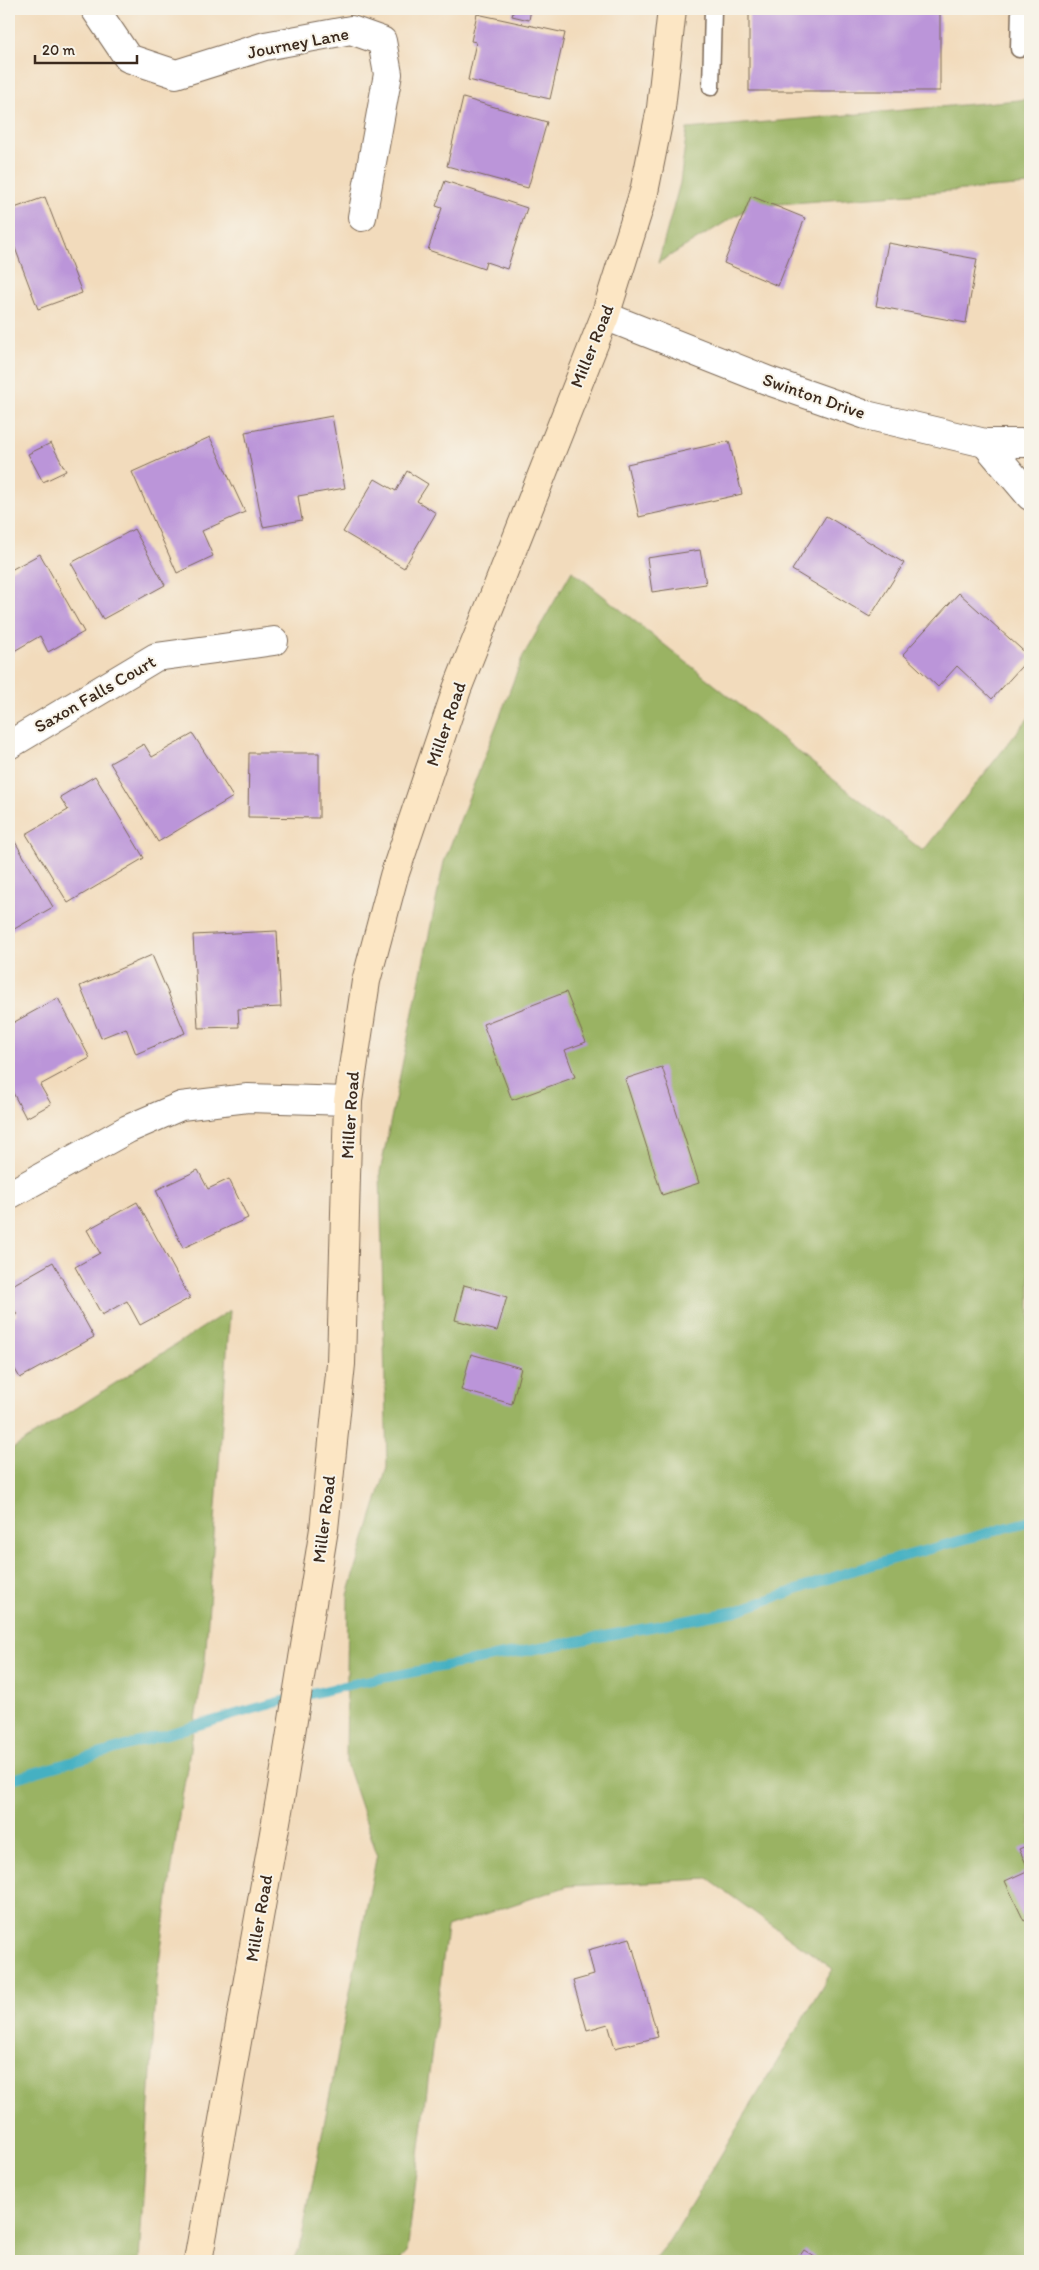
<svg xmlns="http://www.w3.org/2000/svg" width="1039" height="2270" font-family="Itim,sans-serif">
<rect width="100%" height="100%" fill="#f7f3e8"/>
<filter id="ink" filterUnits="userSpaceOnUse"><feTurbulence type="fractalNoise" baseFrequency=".02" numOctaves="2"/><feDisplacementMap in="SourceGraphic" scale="10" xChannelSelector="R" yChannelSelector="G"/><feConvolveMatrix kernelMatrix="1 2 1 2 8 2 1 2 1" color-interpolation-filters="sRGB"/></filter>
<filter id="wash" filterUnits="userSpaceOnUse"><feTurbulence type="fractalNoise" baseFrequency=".0096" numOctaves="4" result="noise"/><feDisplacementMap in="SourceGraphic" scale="20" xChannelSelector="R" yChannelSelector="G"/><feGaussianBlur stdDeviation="1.12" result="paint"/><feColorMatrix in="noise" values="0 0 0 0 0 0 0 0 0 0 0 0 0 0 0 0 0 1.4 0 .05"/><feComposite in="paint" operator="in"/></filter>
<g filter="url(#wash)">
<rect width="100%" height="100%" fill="#f2dbbc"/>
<g fill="#9ab364" stroke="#6a6e41">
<path d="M 1030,99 L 1030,185 L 752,206 L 658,263 L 680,183 L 687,129 Z"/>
<path d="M 572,571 L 923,851 L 1030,716 L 1030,2261 L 652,2261 L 669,2241 L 833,1969 L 708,1879 L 568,1886 L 447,1927 L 407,2253 L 399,2261 L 292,2261 L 300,2247 L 377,1854 L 346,1763 L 348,1595 L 387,1467 L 380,1172 L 444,862 L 523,656 Z"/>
<path d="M 230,1310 L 205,1661 L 180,1809 L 157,1978 L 139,2261 L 9,2261 L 9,1451 Z"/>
</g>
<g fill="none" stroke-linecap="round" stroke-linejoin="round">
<path stroke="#44b0c2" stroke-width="10" d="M 9,1780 L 278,1702 L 361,1682 L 736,1611 L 848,1572 L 1030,1521"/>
</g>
<g id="blocks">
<g fill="#bb95d9">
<path d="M 514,9 L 531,9 L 529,20 L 512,16 Z"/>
<rect x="749" y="9" width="191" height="82"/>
<path d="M 477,14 L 565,33 L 550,99 L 468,80 L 476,42 L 471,41 Z"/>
<path d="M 463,98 L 547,122 L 528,188 L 447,166 Z"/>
<path d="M 445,181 L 527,208 L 507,269 L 486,262 L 484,269 L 428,250 L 442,208 L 436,206 Z"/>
<path d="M 751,196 L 805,218 L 778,286 L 724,263 Z"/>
<path d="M 45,197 L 82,293 L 38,309 L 9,232 L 9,210 Z"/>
<path d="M 888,243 L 977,259 L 966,323 L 876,306 Z"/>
<path d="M 332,416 L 345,488 L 298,496 L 302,520 L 263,527 L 245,432 Z"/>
<path d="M 210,437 L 245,512 L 202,531 L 213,556 L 177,573 L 132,472 Z"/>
<path d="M 729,441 L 742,494 L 639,517 L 627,464 Z"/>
<path d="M 51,443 L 66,471 L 43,482 L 28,454 Z"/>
<path d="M 407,471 L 428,484 L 417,501 L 436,513 L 404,568 L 343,532 L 375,479 L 396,491 Z"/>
<path d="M 826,516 L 904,563 L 870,617 L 792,570 Z"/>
<path d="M 134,529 L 165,585 L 103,619 L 71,563 Z"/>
<path d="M 700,550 L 706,584 L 652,592 L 647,558 Z"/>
<path d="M 40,554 L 84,632 L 48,652 L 40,636 L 9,654 L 9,571 Z"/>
<path d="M 959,593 L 1030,657 L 992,699 L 957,666 L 938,687 L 903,654 Z"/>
<path d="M 193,734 L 233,797 L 158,842 L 110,763 L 144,744 L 152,757 Z"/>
<path d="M 249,753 L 319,753 L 319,818 L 248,817 Z"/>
<path d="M 95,776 L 144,858 L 68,903 L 26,834 L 68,810 L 60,797 Z"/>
<path d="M 14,840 L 53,907 L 9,932 L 9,843 Z"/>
<path d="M 277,931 L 281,1007 L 238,1009 L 239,1027 L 198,1028 L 193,935 Z"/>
<path d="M 152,955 L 185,1033 L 136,1054 L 126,1028 L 101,1038 L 80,986 Z"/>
<path d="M 566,992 L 586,1042 L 565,1050 L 575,1077 L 512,1100 L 483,1024 Z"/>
<path d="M 58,998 L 90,1058 L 40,1085 L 51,1104 L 26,1118 L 9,1085 L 9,1025 Z"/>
<path d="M 662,1067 L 699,1183 L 662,1195 L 625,1079 Z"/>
<path d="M 198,1170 L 208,1189 L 229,1179 L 248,1218 L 183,1248 L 156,1190 Z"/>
<path d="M 137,1202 L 190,1298 L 140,1325 L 127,1301 L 102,1315 L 75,1267 L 100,1253 L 87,1230 Z"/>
<path d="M 53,1262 L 94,1337 L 20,1378 L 9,1359 L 9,1319 L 17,1315 L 9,1299 L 9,1287 Z"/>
<path d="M 464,1285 L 507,1297 L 497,1331 L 455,1320 Z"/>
<path d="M 471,1354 L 521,1368 L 512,1404 L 461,1390 Z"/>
<path d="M 1030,1844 L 1030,1918 L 1024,1921 L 1005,1881 L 1029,1870 L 1019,1849 Z"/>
<path d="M 630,1938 L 658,2037 L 615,2048 L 608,2024 L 587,2030 L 573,1981 L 594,1975 L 588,1950 Z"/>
<path d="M 804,2250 L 821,2261 L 796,2261 Z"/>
</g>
</g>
</g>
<g filter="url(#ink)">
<use href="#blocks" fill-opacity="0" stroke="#7b6855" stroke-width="1"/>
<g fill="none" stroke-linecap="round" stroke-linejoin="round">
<defs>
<g id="lane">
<path d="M 1019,49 L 1020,9"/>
<path d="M 711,87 L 713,9"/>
</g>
<g id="street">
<path d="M 95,9 L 128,58 L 176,74 L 265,46 L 351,30 L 382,41 L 388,74 L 362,217"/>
<path d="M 605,316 L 769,381 L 866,415 L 985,443 L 1030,443"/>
<path d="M 985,443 L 1030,496"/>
<path d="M 9,745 L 156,657 L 274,641"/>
<path d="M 9,1195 L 128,1129 L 181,1106 L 248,1098 L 348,1101"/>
</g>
<path id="secondary" d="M 198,2261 L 282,1788 L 324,1529 L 341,1364 L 348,1101 L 366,981 L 394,876 L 457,689 L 605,316 L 644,192 L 661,108 L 672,9"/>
</defs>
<use href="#lane" stroke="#7b6855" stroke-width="19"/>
<use href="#street" stroke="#7b6855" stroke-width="30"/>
<use href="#secondary" stroke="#7b6855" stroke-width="30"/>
<use href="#lane" stroke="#fff" stroke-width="16"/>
<use href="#street" stroke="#fff" stroke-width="28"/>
<use href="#secondary" stroke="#fce6c4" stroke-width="28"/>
</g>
</g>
<g text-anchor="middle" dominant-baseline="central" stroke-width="4" stroke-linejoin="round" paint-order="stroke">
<g font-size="18" fill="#3b2a1e" stroke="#f7f3e8">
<text transform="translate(298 43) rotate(-11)">Journey Lane</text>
<text transform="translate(592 346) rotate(-68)">Miller Road</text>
<text transform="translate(814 396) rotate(19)">Swinton Drive</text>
<text transform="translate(95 694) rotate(-30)">Saxon Falls Court</text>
<text transform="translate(446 724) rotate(-71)">Miller Road</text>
<text transform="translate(350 1115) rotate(-86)">Miller Road</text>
<text transform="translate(324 1519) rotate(-83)">Miller Road</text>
<text transform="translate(259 1918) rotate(-80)">Miller Road</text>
</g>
</g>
<rect width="1039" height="2270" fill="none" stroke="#f7f3e8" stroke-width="30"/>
<path d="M35 55v8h102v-8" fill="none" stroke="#3b2a1e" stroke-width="2.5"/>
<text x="42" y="55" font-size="15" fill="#3b2a1e" stroke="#f7f3e8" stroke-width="4" paint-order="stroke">20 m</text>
</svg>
